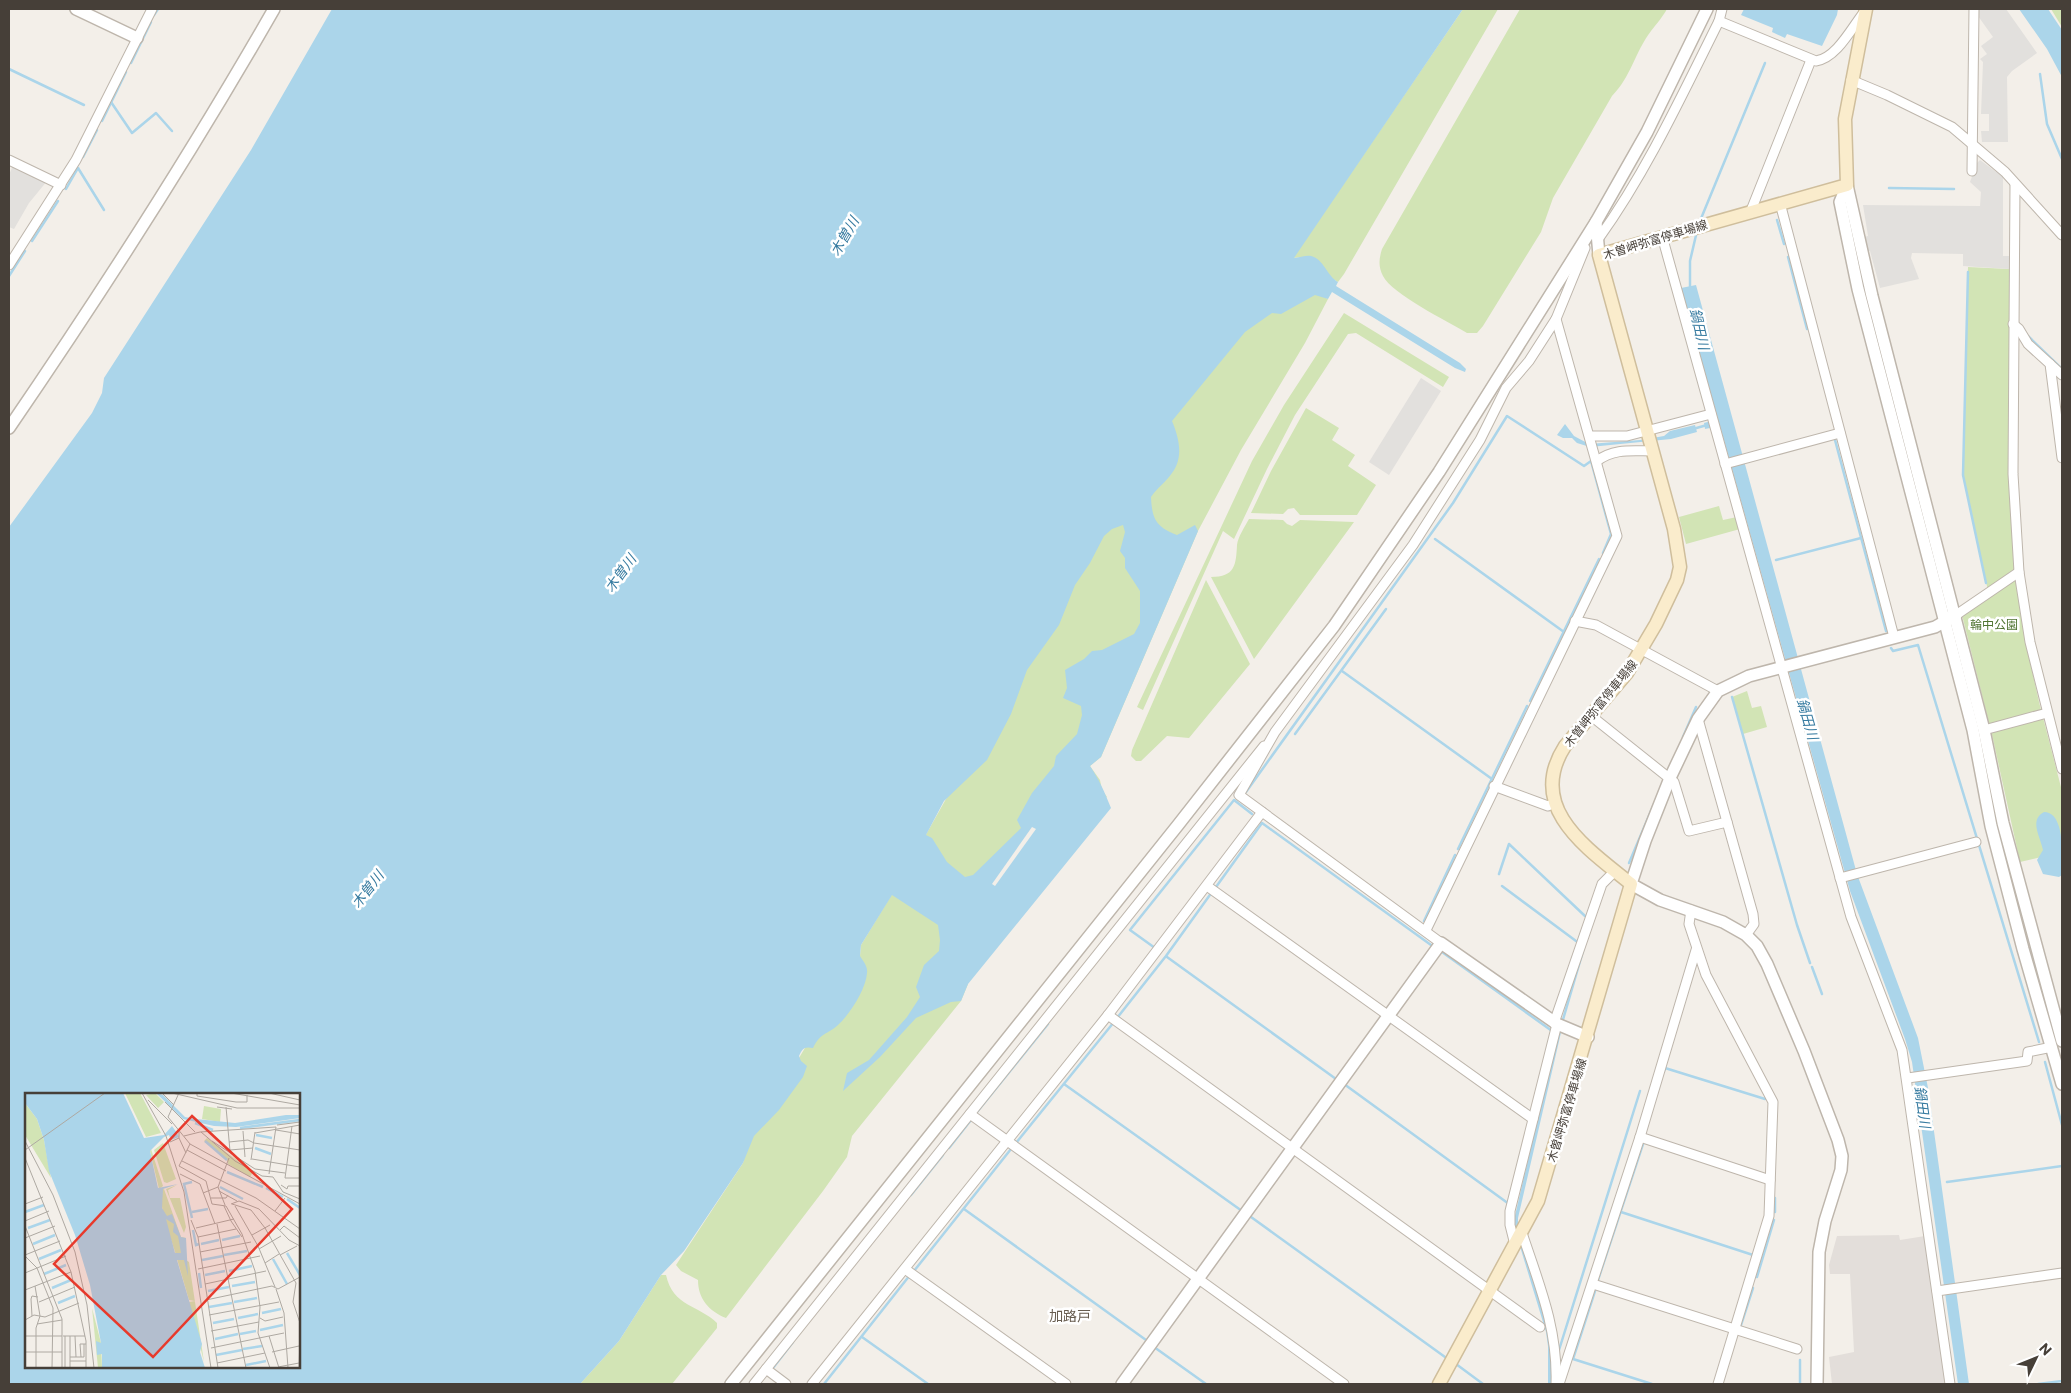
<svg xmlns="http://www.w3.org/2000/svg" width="2071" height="1393" font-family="Commissioner,'Noto Sans JP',sans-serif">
<rect width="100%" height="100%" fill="#f3efe9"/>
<path fill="#e3deda" d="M 1899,1235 L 1900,1240 L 1925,1236 L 1946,1384 L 1832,1384 L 1829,1357 L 1854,1352 L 1850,1274 L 1830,1274 L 1829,1265 L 1837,1236 Z"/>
<g fill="#d2e4b5">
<path d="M 1463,9 L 1498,9 L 1344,274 L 1338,282 C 1314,270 1331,255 1293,258 Z"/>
<path d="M 1520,9 L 1667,9 C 1662,18 1657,23 1651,31 C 1635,52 1631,77 1612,96 L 1553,198 L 1541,232 L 1483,326 L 1477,333 L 1467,333 C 1447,321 1392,294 1383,276 C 1378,266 1379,259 1382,249 Z"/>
<path d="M 2051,9 L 2062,9 L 2062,27 Z"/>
<path d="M 1968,267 L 2009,269 L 2009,474 L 2016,583 L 2026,643 L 2039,702 L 2062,791 L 2062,852 L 2020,862 L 1993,739 L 1960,607 L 1988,591 L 1963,475 Z"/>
<path d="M 1271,289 L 1320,295 L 1328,299 L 1305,343 L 1241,450 L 1198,531 L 1101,757 L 1090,766 L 1100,780 L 1102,790 L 1107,797 L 982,892 L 919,847 L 1128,475 Z"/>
<path d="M 1344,313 L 1449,377 L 1443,387 L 1356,333 L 1348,334 L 1295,415 L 1267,469 L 1234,539 L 1223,531 L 1143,710 L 1137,707 L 1252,461 L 1284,405 Z"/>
<path d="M 1306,408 L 1339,428 L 1332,440 L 1355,455 L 1348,466 L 1376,485 L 1357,515 L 1300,515 L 1294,508 L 1288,509 L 1283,514 L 1251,513 L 1271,471 Z"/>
<path d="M 1719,506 L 1723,520 L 1737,517 L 1740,529 L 1686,544 L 1679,517 Z"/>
<path d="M 1249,519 L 1283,520 L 1287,524 L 1292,526 L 1300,520 L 1354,522 L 1254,659 L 1211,577 C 1235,577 1236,565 1237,545 C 1238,537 1245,526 1249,519 Z"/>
<path d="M 1206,580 L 1250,664 L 1189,738 L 1167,736 L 1141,761 L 1136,761 L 1131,756 L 1132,750 Z"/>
<path d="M 1747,691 L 1752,708 L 1761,706 L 1767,727 L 1743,734 L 1732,697 Z"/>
<path d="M 892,894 L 933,904 L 968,984 L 961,1001 L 852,1136 L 847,1157 L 823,1191 L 726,1318 C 709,1311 698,1299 698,1280 L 681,1271 L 676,1265 L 743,1163 L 748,1143 L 860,956 L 861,945 Z"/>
<path d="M 661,1275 L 666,1275 C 673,1307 699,1305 717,1323 L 717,1328 L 672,1384 L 580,1384 L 619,1341 Z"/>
</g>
<g fill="#e2e0dd">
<path d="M 1979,9 L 2006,9 L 2037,53 L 2012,71 L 2007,77 L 2008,142 L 1982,142 L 1981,131 L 1989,131 L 1989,114 L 1981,114 L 1983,62 L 1980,59 L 1987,54 L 1981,46 L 1993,37 L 1978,16 Z"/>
<path d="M 1980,160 L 2003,177 L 2003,256 L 2010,256 L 2009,269 L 1963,266 L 1963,254 L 1912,253 L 1911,258 L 1919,279 L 1880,288 L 1870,251 L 1867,251 L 1864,237 L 1868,236 L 1863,205 L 1980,206 L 1981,192 L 1970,182 L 1977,163 Z"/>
<path d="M 13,165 L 47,181 L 29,203 L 14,229 L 9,227 L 9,175 Z"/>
<path d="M 1421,378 L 1441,391 L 1389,475 L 1369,462 Z"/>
</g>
<g fill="#abd5ea" fill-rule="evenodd">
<path d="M 332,9 L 1463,9 L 1294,258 C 1299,258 1306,255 1311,256 C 1324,259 1327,276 1338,282 L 1336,286 L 1460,363 L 1466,369 L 1465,372 L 1455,368 L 1332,292 L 1328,299 L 1315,295 L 1281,314 L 1272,313 L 1245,332 L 1172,421 C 1179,438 1184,457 1172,473 C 1166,482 1157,488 1151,497 C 1152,519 1156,527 1177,535 L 1195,525 L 1198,531 L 1101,757 L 1090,766 C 1099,779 1105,793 1111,808 L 968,984 L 961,1001 L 951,1002 L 916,1018 L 880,1057 L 843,1091 L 847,1073 L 869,1060 L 907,1017 L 920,997 L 916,987 L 924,965 L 939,951 L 940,940 L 938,925 L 892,895 L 861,945 L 860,956 C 863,961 868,966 867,973 C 866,989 850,1014 838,1025 C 827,1035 821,1032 813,1048 C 804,1046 802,1049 799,1056 L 801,1061 L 807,1066 L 803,1077 L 779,1110 L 754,1136 L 743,1163 L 684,1251 L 661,1275 L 619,1341 L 580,1384 L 9,1384 L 9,527 L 92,413 L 102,393 L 104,378 L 251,150 ZM 1123,525 L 1125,532 L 1120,551 L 1125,558 L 1125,568 L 1140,591 L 1140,623 L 1134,634 L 1102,650 L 1092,651 L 1084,659 L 1065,670 L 1067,688 L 1063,698 L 1081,706 L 1082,715 L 1077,734 L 1056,756 L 1054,766 L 1032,793 L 1017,820 L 1021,828 L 973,875 L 965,877 L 947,862 L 932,838 L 926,835 L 944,801 L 987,760 L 1011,714 L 1027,670 L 1059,625 L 1075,585 L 1090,563 L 1104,536 L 1112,529 ZM 26,1094 L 299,1094 L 299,1367 L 26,1367 Z"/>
<path d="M 1744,9 L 1838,9 L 1837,15 L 1822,46 L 1787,34 L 1785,38 L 1772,32 L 1773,28 L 1741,15 Z"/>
<path d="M 2019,9 L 2048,9 L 2062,30 L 2062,77 L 2047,49 Z"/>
<path d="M 1696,285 L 1857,874 L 1918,1038 L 1928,1088 L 1969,1384 L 1958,1384 L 1912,1062 L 1905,1039 L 1850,891 L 1720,426 L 1705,429 L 1704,423 L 1718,419 L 1681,288 Z"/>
<path d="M 1565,424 L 1574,436 L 1589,444 L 1640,440 L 1664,436 L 1670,431 L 1695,425 L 1697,432 L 1671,439 L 1590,447 L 1577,443 L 1572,438 L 1563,438 L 1557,435 Z"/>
<path d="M 2044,812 C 2066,812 2062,860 2062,875 L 2059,877 L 2043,874 L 2037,860 L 2043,850 C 2040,836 2029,820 2044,812 Z"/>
<path d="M 1563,1024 L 1518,1218 L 1518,1226 L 1554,1349 L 1553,1384 L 1548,1384 L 1548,1346 L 1546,1332 L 1515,1230 L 1514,1220 L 1557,1035 Z"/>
</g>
<path fill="#f3efe9" d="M 1032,827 L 1036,829 L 995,886 L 992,884 Z"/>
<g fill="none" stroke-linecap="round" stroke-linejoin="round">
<g stroke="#abd5ea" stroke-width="2.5">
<path d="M 154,15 L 158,9"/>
<path d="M 131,63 L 151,22"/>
<path d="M 9,69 L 84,105"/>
<path d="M 2040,74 L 2047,124 L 2062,159"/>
<path d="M 111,102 L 132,133 L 156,113 L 172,131"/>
<path d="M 102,121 L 126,72"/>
<path d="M 83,157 L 97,130"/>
<path d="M 78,168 L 104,210"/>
<path d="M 1889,188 L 1954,189"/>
<path d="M 66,189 L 78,168"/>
<path d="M 1777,220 L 1784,244"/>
<path d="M 1700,221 L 1765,63"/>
<path d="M 32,241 L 58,201"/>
<path d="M 1788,257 L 1807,329"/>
<path d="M 1968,272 L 1963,475 L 1986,583"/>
<path d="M 9,276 L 25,251"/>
<path d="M 1690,288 L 1690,261 L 1697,231"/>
<path d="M 2028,336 L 2062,369"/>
<path d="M 1693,429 L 1707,425"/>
<path d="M 1835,440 L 1886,631"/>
<path d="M 1435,539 L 1564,632"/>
<path d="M 1776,560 L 1861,538"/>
<path d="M 1891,648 L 1893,651 L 1918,645 L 2039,1042"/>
<path d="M 1342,671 L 1492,779"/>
<path d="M 1732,697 L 1797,925 L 1810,963"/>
<path d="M 1530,701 L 1599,559"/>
<path d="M 1295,734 L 1386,609"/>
<path d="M 1683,737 L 1696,707"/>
<path d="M 1246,792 L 1453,503 L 1507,416 L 1584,466 L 1591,461 L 1611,534 L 1603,553"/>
<path d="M 1458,849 L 1527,706"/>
<path d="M 1629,863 L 1654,804"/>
<path d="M 1499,874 L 1509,844 L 1585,916"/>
<path d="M 1502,886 L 1576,941"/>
<path d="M 1216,887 L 1262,823 L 1431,945"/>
<path d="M 1424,921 L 1455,855"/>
<path d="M 1155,948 L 1130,930 L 1234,800 L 1252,814"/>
<path d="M 1442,952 L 1552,1031"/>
<path d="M 1167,957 L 1336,1079"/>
<path d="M 1812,967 L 1822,994"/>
<path d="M 1117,1018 L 1166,956 L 1212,892"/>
<path d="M 1562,1023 L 1583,951"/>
<path d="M 2045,1062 L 2062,1125"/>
<path d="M 1664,1071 L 1665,1068 L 1765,1099"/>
<path d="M 1064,1084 L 1242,1211"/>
<path d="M 1344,1084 L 1509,1204"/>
<path d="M 977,1112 L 1048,1024"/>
<path d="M 1016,1143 L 1114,1022"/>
<path d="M 949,1148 L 971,1120"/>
<path d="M 1947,1182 L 2062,1166"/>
<path d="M 911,1195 L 943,1155"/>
<path d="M 964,1209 L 1146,1340"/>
<path d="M 1621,1212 L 1753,1255"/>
<path d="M 1775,1212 L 1775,1198"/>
<path d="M 1251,1217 L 1445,1357"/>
<path d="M 914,1271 L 1011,1149"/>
<path d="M 1757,1277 L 1774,1220"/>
<path d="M 1598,1280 L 1643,1144"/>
<path d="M 1595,1291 L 1573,1359 L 1652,1384"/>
<path d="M 1741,1325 L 1753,1288"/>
<path d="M 862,1337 L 928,1384"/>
<path d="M 1154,1347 L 1206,1384"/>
<path d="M 1559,1350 L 1640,1091"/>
<path d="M 1800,1360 L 1800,1384"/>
<path d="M 1456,1364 L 1483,1384"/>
<path d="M 773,1368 L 793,1342"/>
<path d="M 824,1384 L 910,1275"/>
<path d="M 2038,1384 L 2062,1381"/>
</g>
<defs>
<g id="minor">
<path d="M 1719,21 L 1816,61 C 1837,58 1852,27 1865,11"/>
<path d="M 1851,80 L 1887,95 L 1952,127 L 2005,172 L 2062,235"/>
<path d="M 9,160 L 61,185"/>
<path d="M 1972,171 L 1974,9"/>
<path d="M 2015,184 L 2013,474 L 2019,572 L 2030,642 L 2062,769"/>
<path d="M 1780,203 L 1894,637"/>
<path d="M 1750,213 L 1811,60"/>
<path d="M 1662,236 L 1851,917 L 1902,1050 L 1950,1384"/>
<path d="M 1599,238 C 1647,171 1682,95 1719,21 L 1722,9"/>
<path d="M 9,265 L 76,160 L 152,9"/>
<path d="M 2013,324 L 2019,329 L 2028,344 L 2050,364 L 2062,458"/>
<path d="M 2050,364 L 2062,375"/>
<path d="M 1590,436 L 1627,436 L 1711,414"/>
<path d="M 1597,461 C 1614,448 1632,451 1653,451"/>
<path d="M 1725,464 L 1840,433"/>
<path d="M 1956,615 L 2019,572"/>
<path d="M 1575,621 L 1596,625 L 1718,691"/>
<path d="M 1590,715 L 1674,782 L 1689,831 L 1727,822"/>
<path d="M 1698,719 L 1753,914 L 1754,924 L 1746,935"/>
<path d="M 1984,730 L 2047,713"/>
<path d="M 1494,786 L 1548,806 L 1554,803"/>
<path d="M 1840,878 L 1976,842"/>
<path d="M 1207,886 L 1533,1119"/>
<path d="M 1691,910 L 1689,924 L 1706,975 L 1773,1102 L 1769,1216 L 1718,1384"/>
<path d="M 1426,930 L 1617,536 L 1556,319"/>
<path d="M 1441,943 L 1239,795 L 1275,732 L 1413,545 L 1480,440 L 1506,388 L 1529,361 L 1556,319 L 1585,248"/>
<path d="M 1108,1015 L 1540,1327"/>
<path d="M 1554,1023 L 1602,884 L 1615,871"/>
<path d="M 1908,1078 L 2027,1061 L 2028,1052 L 2052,1047"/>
<path d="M 970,1114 L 1344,1384"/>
<path d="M 1640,1137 L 1770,1180"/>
<path d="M 1522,1233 C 1539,1284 1558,1329 1556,1384"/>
<path d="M 1515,1245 L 1510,1225 L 1510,1211 L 1557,1024"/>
<path d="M 905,1269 L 1066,1384"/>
<path d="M 1593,1284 L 1797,1349"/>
<path d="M 1937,1291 L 2062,1273"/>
<path d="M 766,1369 L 786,1384"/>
<path d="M 754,1384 L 1264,746"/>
<path d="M 812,1384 L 1108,1015 L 1262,812"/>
<path d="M 1559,1384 L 1640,1137 L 1696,950"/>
</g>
<g id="tertiary">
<path d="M 76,9 L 137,38"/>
<path d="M 1847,185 L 1840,202 L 1858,289 L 1973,730 L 1991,826 L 2023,949 L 2062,1084"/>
<path d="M 1847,185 L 1872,296 L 1984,730 L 2003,823 L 2062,1041"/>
<path d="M 1596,222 L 1599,255"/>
<path d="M 9,428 C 102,292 192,152 274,9"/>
<path d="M 731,1384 L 1178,825 L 1334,626 L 1439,472 L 1596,222 L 1647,132 L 1707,9"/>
<path d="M 1122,1384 L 1441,943 L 1557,1024 L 1588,1037"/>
<path d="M 1817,1384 L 1819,1252 L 1825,1221 L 1841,1170 L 1842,1156 L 1838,1140 L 1804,1051 L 1767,964 L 1757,946 L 1746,935 L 1723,922 L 1660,900 L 1631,884 L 1645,841 L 1670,778 L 1698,719 L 1718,691 L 1749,676 L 1935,627 L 1956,615"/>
</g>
<path id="secondary" d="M 1439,1384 L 1538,1201 L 1631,884 C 1588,849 1525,808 1565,746 L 1627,673 L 1656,624 L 1677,580 L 1680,567 L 1674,529 L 1599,255 L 1847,185 L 1845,119 L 1866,9"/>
</defs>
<use href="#minor" stroke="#beb6ac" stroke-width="11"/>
<use href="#tertiary" stroke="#beb6ac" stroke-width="14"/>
<use href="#secondary" stroke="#cfbe9c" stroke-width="15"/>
<use href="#minor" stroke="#fff" stroke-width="9"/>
<use href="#tertiary" stroke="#fff" stroke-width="11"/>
<use href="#secondary" stroke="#faeccc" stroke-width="12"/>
</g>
<g text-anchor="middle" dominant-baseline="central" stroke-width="5" stroke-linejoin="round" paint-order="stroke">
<g font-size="12" fill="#463f38" stroke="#fff">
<text transform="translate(1655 239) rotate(-17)">木曽岬弥富停車場線</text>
<text transform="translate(1600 703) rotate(-51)">木曽岬弥富停車場線</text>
<text transform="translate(1566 1110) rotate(-73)">木曽岬弥富停車場線</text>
</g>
<g font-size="12" fill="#4e7330" stroke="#fff">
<text x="1994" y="624">輪中公園</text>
</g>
<g font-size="14" font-style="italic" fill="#387ca1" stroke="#fff">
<text transform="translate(844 236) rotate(-60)">木曽川</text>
<text transform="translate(1700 329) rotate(77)">鍋田川</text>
<text transform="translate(620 573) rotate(-54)">木曽川</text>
<text transform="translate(1808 719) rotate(74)">鍋田川</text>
<text transform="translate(367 889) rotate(-52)">木曽川</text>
<text transform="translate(1923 1107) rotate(82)">鍋田川</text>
</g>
<g font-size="14" fill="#685d50" stroke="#fff">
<text x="1070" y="1315">加路戸</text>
</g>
</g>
<g transform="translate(25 1093)">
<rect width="275" height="275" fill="#f3efe9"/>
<path d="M 100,0 L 115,0 L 136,40 L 121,44 ZM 130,0 L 139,9 L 133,15 L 121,2 ZM 0,10 L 12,26 L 19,47 L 26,85 L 0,42 ZM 179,13 L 196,16 L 195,29 L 177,26 ZM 182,45 L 228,79 L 225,84 L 203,71 L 203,68 L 179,48 ZM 138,50 L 151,86 L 142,90 L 139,89 L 129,57 ZM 126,56 L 138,93 L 134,96 L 125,58 ZM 152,92 L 143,97 L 145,105 L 155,105 L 161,134 L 159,140 L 141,96 ZM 139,96 L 156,144 L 161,145 L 157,161 L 151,162 L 138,122 L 135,97 ZM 156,164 L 164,169 L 179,269 L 164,209 L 170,208 L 164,207 L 152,166 ZM 67,215 L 76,250 L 77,275 L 73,275 Z" fill="#d2e4b5"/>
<path d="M 0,0 L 98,0 L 119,45 L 139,42 L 147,33 L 152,40 L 154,44 L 146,47 L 144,42 L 139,44 L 125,58 L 133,95 L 153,91 L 138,96 L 137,115 L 142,123 L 147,121 L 156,144 L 161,145 L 163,183 L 159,167 L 152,167 L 177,251 L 175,259 L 180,275 L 77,275 L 77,261 L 72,262 L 71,248 L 76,250 L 65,192 L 50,142 L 24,78 L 19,47 L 12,26 L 0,10 ZM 141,126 L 149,131 L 148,139 L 153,143 L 156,160 L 150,160 ZM 131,0 L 138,2 L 160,24 L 171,26 L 210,30 L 261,22 L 275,22 L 275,25 L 211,34 L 189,33 L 158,26 Z" fill="#abd5ea" fill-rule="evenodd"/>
<path fill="none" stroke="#abd5ea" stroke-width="2.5" d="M 170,30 L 188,37M 215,35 L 275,27M 231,42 L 247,45M 180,48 L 202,67M 230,55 L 246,61M 202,79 L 238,94M 195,94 L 218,106M 241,95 L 258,104M 262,106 L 275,115M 0,119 L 19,112M 167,119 L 183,116M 167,125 L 159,91 L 167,89M 3,135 L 25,127M 168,137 L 171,152 L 174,151M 197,147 L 215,143M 8,151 L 30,142M 176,151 L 194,147M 262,160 L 275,182M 199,162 L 222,158M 14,166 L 36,157M 248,166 L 262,191M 177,167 L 198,163M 204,178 L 227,173M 174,180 L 176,195M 19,181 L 41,172M 180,182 L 200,178M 207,193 L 230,189M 27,195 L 46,187M 183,198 L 204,194M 209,209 L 232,205M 33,210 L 50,203M 184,214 L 207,210M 237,220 L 256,216M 213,225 L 233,221M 188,230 L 209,226M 235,237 L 258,232M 215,241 L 231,238M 190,246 L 213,241M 218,256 L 237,253M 191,262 L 217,257M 221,272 L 241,268"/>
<path fill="none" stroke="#aea9a2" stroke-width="1" d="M 117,0 L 141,43 L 159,99 L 186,275M 137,0 L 149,12M 147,0 L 212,15 L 275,15M 154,0 L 143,24 L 165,51 L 154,73 L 181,88 L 187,111 L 201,113 L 217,141 L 230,178 L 235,214 L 233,240 L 245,275M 172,0 L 172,3 L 211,9 L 222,9 L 222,2M 206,0 L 275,12M 244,0 L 275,7M 123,7 L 147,31M 140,9 L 170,39M 192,14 L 207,16M 201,14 L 205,58M 252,32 L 275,29M 267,33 L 260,85 L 275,85M 251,37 L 275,41M 218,38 L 220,64M 176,39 L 210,68 L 237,83 L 248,84 L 258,99 L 275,106M 230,40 L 275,32M 159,43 L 175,39 L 251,34M 154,45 L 161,60M 0,48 L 28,102 L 50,159 L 62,212 L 69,275M 187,48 L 230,76 L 260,80M 145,49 L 154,45 L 154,39M 204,49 L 223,47 L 229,50M 229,50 L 275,57M 165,51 L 275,111M 0,57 L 80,0M 162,57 L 201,78M 205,57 L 228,55M 0,65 L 46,179 L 61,248 L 61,275M 227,66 L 275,74M 226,67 L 230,39M 157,68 L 231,105 L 275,136M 155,81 L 175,91 L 190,131M 244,81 L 251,34M 256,92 L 262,96 L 263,93 L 274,93M 194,98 L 212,108M 178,100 L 193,94M 186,105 L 201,105 L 203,102M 0,111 L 18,104M 206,111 L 214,108 L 234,116 L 264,147 L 275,153M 207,111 L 226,117 L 240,135 L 271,190 L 268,209 L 275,230M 200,112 L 193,94 L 204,65M 199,113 L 206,128M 210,113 L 233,153 L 250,194M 250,118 L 260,105M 166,127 L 173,144 L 193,275M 0,128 L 24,118M 206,128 L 217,144M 192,131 L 221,275M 0,133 L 37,226 L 37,275M 171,135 L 209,126M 255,137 L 259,133 L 275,145M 227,142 L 245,132M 173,144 L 211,136M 0,145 L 30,133M 234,156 L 256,143M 175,159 L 226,149M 0,162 L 35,148M 255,162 L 272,153M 0,163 L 12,175 L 28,215 L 27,275M 240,170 L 254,161M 173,176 L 235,163M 0,180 L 41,163M 180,191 L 241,178M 10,193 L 15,223M 251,196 L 259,220 L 263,275M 0,197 L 46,179M 181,207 L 247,193 L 253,196 L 275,184M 14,209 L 50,194M 184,222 L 254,209M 7,223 L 6,206 L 7,203 L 13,204M 235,225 L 240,228 L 258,224M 0,227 L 9,222 L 20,224 L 54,210M 12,231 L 37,227M 186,238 L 234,229M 0,243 L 37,243M 38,243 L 60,243M 50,243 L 51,264M 244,243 L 259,240M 186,255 L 244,243 L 254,275M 0,259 L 37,259M 247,259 L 274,253M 45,264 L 59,264 L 59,251M 56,264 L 55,251 L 61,251M 45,268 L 61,268M 192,270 L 240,260M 253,274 L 274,270M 11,275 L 11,235 L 15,223M 40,275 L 40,243M 45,275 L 45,243M 274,275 L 275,245"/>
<path fill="#e73a2c" fill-opacity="0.15" stroke="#e73a2c" stroke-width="2.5" d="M 167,23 L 267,116 L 128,264 L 29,171 Z"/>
<rect width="275" height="275" fill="none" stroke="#463f38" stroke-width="2.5"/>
</g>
<rect width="2071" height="1393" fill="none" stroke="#463f38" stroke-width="20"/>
<g transform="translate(2036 1358) rotate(47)" stroke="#ffffff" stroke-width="4" paint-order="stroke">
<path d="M0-4L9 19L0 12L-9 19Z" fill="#463f38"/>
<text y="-8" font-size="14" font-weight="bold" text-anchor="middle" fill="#463f38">N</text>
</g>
</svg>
